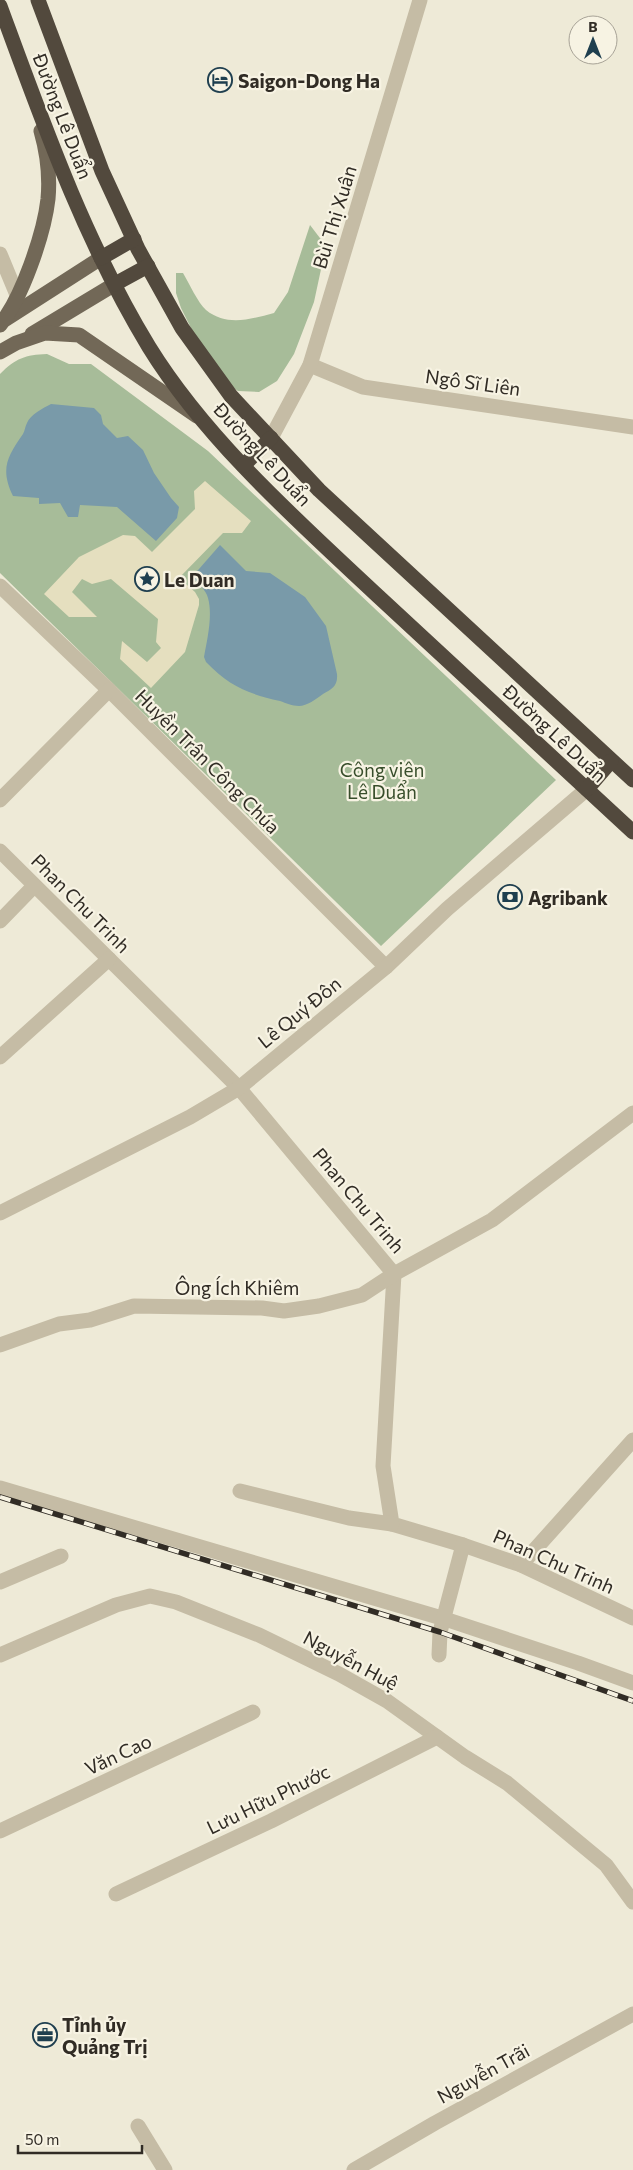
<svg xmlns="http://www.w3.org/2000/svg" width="633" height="2170" font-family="Commissioner,sans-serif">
<rect width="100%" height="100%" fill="#eeead7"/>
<g fill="#a7bc99">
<path d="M 310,225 L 326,246 L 314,302 L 294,354 L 277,381 L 259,392 L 238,391 L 225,382 L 193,332 L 181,308 L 176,293 L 176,273 L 183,273 C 189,283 198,303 206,310 C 227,327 251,319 274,313 L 288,292 Z"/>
<path d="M 47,354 L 69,364 L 91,364 L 208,451 L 556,780 L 381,946 L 0,573 L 0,374 C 16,358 25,355 47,354 Z"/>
</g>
<path fill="#e5dfbf" d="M 205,481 L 251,521 L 242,533 L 223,533 L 179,578 L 195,592 L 199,599 L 199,605 L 185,652 L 151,688 L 120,659 L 122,641 L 147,662 L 161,648 L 156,642 L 158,619 L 111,579 L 92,584 L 82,579 L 72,592 L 97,617 L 69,617 L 44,594 L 79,557 L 123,535 L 135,536 L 152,552 L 195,509 L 194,491 Z"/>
<g fill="#799aa9">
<path d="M 51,404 L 94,408 L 101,415 L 103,424 L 117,438 L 128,436 L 143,450 L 154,473 L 171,498 L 179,507 L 177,518 L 156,541 L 117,507 L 80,505 L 78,517 L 68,517 L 60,503 L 39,504 L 39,498 L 13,496 C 0,469 7,457 23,434 C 25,430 25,427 27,423 C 30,415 43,408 51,404 Z"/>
<path d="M 220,545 L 246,571 L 270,573 L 305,597 L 326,626 L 337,674 C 338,686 332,689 323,694 C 316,699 307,706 299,706 C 292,706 286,703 280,701 C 248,694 229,686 206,662 L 204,657 C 207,640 213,616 208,598 C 206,590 198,583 192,577 Z"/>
</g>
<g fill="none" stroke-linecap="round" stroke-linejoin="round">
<g stroke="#c5bca5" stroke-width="15">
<path d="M 0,254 L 17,295"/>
<path d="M 310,365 L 363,387 L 633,427"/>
<path d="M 271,438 L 310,365 L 420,0"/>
<path d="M 0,586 L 109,690 L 386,967"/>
<path d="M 0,800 L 109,690"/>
<path d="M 0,851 L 239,1088 L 394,1274 L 383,1466 L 392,1524 L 463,1545 L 521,1565 L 633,1618"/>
<path d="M 0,921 L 34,886"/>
<path d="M 0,1057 L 109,959"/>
<path d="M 0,1213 L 190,1117 L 239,1088 L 386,967 L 447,909 L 587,789"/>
<path d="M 0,1345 L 59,1324 L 90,1320 L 134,1306 L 262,1308 L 284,1311 L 319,1306 L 362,1295 L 394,1274 L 492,1220 L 633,1113"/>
<path d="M 0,1488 L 445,1619 L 578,1663 L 633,1683"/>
<path d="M 240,1491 L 349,1518 L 392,1524"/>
<path d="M 521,1565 L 633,1440"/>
<path d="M 0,1582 L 61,1556"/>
<path d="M 0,1655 L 116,1605 L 150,1596 L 176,1602 L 259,1635 L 339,1674 L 387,1701 L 465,1757 L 507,1783 L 606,1865 L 633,1902"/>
<path d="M 439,1655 L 440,1632 L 463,1545"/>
<path d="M 0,1831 L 253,1712"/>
<path d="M 116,1894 L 271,1821 L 437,1737"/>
<path d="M 138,2126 L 165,2170"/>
<path d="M 354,2170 L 435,2123 L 633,2014"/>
</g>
<g stroke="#726857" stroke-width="15">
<path d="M 6,319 L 101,258"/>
<path d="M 0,325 C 22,298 44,234 48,199 C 50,177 47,152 41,131"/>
<path d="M 32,334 L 115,284"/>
<path d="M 0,352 L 16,343 L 45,333 L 79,335 L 197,416"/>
</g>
<g stroke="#52493d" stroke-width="15">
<path d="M 38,0 L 102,171 L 138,249 L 182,328 L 231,396 L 319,490 L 633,780"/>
<path d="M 0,6 C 43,123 84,240 149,347 C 207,441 299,522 379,597 C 464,675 548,754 633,832"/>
<path d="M 101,258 L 134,239"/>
<path d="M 115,284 L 148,266"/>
<path d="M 244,465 L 271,438"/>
<path d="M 587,789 L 611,761"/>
</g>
<defs>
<path id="rail" d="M 0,1497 L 440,1632 L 633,1701"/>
</defs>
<use href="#rail" stroke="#312c25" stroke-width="5.5"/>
<use href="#rail" stroke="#f7f3e3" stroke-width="4" stroke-dasharray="11" stroke-linecap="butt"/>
</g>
<defs>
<symbol id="hotel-ring" viewBox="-11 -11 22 22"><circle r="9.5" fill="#f7f3e3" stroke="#1f3f4f" stroke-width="1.5"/><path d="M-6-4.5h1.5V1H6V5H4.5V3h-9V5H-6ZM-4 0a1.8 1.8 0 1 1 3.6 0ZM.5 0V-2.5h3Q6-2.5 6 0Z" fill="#1f3f4f"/></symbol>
<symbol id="sight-ring" viewBox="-11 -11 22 22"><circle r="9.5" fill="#f7f3e3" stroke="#1f3f4f" stroke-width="1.5"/><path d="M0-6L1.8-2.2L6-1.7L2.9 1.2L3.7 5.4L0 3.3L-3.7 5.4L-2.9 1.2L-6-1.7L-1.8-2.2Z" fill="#1f3f4f"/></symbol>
<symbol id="bank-ring" viewBox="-11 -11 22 22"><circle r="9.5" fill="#f7f3e3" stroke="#1f3f4f" stroke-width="1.5"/><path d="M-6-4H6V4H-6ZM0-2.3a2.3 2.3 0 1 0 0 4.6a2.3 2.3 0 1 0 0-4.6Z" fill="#1f3f4f"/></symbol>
<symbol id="office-ring" viewBox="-11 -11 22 22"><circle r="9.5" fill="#f7f3e3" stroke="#1f3f4f" stroke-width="1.5"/><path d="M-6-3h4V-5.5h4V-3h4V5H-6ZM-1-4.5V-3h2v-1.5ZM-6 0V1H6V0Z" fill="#1f3f4f"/></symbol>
</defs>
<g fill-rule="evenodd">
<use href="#hotel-ring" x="206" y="66" width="28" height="28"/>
<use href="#sight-ring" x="133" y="565" width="28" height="28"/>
<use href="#bank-ring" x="496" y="883" width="28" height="28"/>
<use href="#office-ring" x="31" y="2021" width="28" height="28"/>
</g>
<g text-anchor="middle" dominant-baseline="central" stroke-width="4.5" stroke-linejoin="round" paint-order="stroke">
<g font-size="19" font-weight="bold" fill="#312c25" stroke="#f7f3e3" text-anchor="start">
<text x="238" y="80">Saigon-Dong Ha</text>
<text x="164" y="579">Le Duan</text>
<text x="528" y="897">Agribank</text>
<text x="62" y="2024">Tỉnh ủy<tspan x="62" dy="22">Quảng Trị</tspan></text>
</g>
<g font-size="19" fill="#312c25" stroke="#f7f3e3">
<text transform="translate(63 116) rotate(69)">Đường Lê Duẩn</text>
<text transform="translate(334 217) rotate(-73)">Bùi Thị Xuân</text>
<text transform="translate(473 382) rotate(8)">Ngô Sĩ Liên</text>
<text transform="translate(263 454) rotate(47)">Đường Lê Duẩn</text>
<text transform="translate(555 733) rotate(43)">Đường Lê Duẩn</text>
<text transform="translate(208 761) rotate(45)">Huyền Trân Công Chúa</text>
<text transform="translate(81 903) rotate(45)">Phan Chu Trinh</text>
<text transform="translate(299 1012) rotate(-39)">Lê Quý Đôn</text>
<text transform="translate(359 1200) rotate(50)">Phan Chu Trinh</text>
<text x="237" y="1287">Ông Ích Khiêm</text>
<text transform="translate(554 1561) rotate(24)">Phan Chu Trinh</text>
<text transform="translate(351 1660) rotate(28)">Nguyễn Huệ</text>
<text transform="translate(118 1754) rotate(-25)">Văn Cao</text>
<text transform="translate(268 1799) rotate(-26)">Lưu Hữu Phước</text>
<text transform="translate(483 2073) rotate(-29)">Nguyễn Trãi</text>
</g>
<g font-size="19" fill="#384e2b" stroke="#f7f3e3">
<text x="382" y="769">Công viên<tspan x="382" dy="22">Lê Duẩn</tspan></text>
</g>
</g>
<g transform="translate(593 40)"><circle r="24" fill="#f7f3e3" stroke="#a8a397"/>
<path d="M0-4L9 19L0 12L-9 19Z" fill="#1f3f4f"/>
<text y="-8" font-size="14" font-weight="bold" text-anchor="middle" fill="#312c25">B</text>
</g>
<path d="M18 2145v8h124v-8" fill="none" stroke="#312c25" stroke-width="2.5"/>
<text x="25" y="2145" font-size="15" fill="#312c25" stroke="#f7f3e3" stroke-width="4" paint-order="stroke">50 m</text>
</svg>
